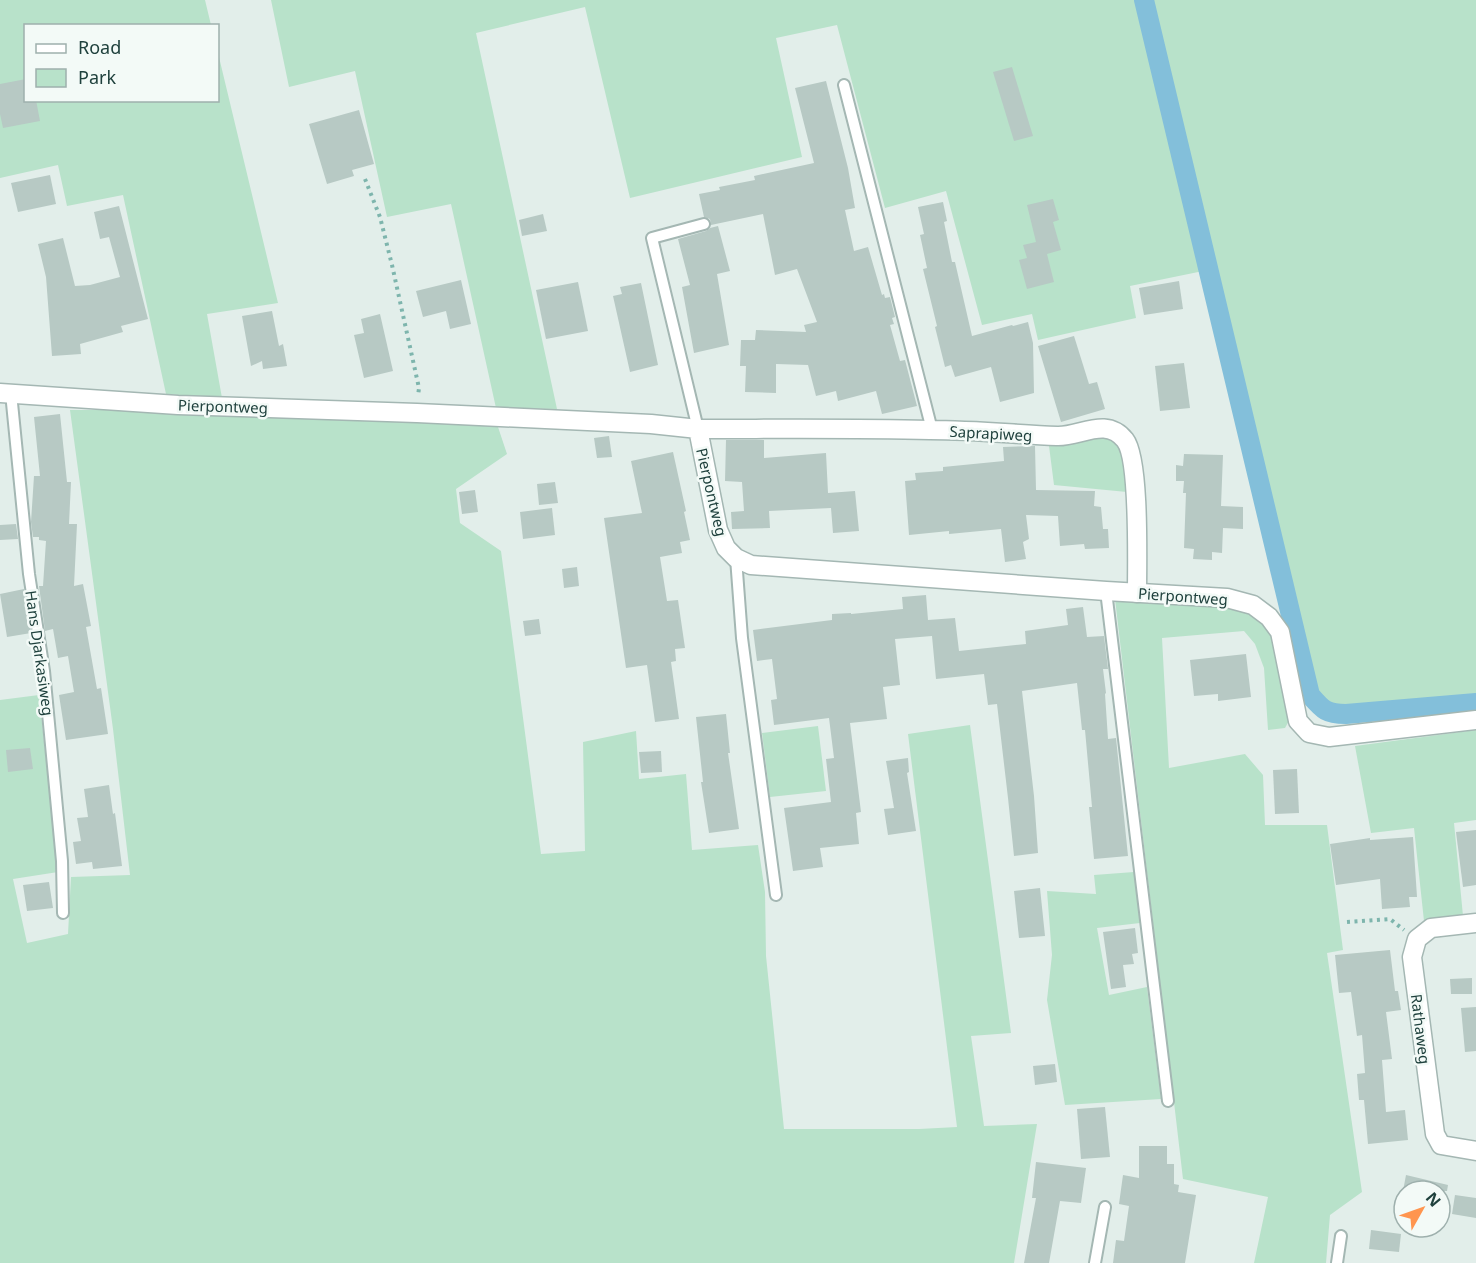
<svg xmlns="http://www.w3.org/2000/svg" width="1476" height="1263" font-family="'Noto Sans',sans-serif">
<rect width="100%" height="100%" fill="#e2eeea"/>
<g fill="#b8e2ca">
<path d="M 0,0 L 205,0 L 211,25 L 26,26 L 26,100 L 218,100 L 218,53 L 278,303 L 207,314 L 222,398 L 166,394 L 123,195 L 67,206 L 58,165 L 0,178 Z"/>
<path d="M 271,0 L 1476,0 L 1476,703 L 1346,714 C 1326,714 1323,710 1310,695 L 1208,270 L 1130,286 L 1136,318 L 1038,340 L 1032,314 L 982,325 L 946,191 L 885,208 L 837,25 L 776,38 L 802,157 L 630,198 L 585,7 L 476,33 L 557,409 L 496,408 L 451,204 L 387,217 L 355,71 L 289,87 Z"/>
<path d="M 70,410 L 200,410 L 394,420 L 498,427 L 507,454 L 456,489 L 460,523 L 501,551 L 541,854 L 585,851 L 583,742 L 636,731 L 639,779 L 686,774 L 692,850 L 758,845 L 765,892 L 766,956 L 784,1129 L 919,1129 L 957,1127 L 908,734 L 970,725 L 1011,1033 L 971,1036 L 984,1126 L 1037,1124 L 1014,1263 L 0,1263 L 0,700 L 39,695 L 58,872 L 13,879 L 27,943 L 68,934 L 71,877 L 130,875 L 113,729 Z"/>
<path d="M 1108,436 L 1121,446 L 1127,492 L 1054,485 L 1049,446 L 1063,445 Z"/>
<path d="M 1115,599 L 1229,603 L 1254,613 L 1271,630 L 1290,719 L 1285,728 L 1268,730 L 1264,668 L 1255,644 L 1244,631 L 1162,638 L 1169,768 L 1245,754 L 1263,775 L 1265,825 L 1327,825 L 1343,950 L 1327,953 L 1362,1192 L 1330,1215 L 1326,1263 L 1254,1263 L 1268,1197 L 1183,1179 Z"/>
<path d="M 818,726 L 826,791 L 770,797 L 762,733 Z"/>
<path d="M 1476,730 L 1476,820 L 1454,823 L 1463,916 L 1424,921 L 1414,828 L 1371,833 L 1355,746 Z"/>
<path d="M 1134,872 L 1140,923 L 1097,928 L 1109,995 L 1147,987 L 1161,1099 L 1065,1105 L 1047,1000 L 1052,955 L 1047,891 L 1096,894 L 1094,875 Z"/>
</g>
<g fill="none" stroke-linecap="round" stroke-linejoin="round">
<path stroke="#83bfda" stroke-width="20" d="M 1144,0 L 1310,695 C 1323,710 1326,714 1346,714 L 1476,703"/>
</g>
<g fill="#b7c9c4">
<path d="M 1012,67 L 1033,136 L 1014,141 L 993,72 Z"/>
<path d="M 26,79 L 26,100 L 36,100 L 40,121 L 3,128 L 0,114 L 0,84 Z"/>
<path d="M 826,81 L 848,168 L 855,208 L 845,210 L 854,251 L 868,247 L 882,295 L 884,294 L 885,298 L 890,297 L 895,317 L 892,318 L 894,324 L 890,325 L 900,361 L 905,360 L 917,406 L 882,414 L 876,391 L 838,401 L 836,391 L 816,396 L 808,365 L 776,364 L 776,393 L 745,392 L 746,366 L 740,366 L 741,340 L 755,340 L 756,330 L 806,332 L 804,325 L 817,322 L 797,269 L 775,275 L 763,214 L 711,225 L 710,219 L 704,217 L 699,194 L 720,190 L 719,187 L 755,180 L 754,176 L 814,163 L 795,88 Z"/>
<path d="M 359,110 L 374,164 L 352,170 L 354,176 L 327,184 L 309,124 Z"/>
<path d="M 50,175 L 56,204 L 18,212 L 11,183 Z"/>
<path d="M 1053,199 L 1059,220 L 1053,222 L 1061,250 L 1047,254 L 1054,282 L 1027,289 L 1019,260 L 1027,258 L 1023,245 L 1036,242 L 1027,205 Z"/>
<path d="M 943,202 L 947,221 L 944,222 L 952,262 L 955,262 L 972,336 L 1012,325 L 1013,326 L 1028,322 L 1033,343 L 1034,393 L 1000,402 L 991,367 L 955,377 L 951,365 L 945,367 L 935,327 L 937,326 L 923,269 L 927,268 L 920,235 L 924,234 L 918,207 Z"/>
<path d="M 119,206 L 148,319 L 121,326 L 123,332 L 80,344 L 81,354 L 52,356 L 46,277 L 38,244 L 63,238 L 75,286 L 90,285 L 120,277 L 109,237 L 100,239 L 94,212 Z"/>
<path d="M 543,214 L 547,231 L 522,236 L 519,220 Z"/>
<path d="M 718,226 L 730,271 L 717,274 L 729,345 L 694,353 L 682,287 L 690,285 L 678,239 L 706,231 L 710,228 Z"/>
<path d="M 461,280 L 471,324 L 450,329 L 446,311 L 423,317 L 416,291 Z"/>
<path d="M 1179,281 L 1183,309 L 1144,315 L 1139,288 Z"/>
<path d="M 578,282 L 588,331 L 546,339 L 536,290 Z"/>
<path d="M 641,283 L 658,365 L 630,372 L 613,296 L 622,294 L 620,287 Z"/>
<path d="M 272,311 L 279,346 L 283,344 L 287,366 L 263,369 L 262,361 L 251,366 L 242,316 Z"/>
<path d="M 380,314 L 393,371 L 364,378 L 354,335 L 364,333 L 361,319 Z"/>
<path d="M 1074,336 L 1089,384 L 1097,382 L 1105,409 L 1061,422 L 1038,346 Z"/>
<path d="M 1184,363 L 1190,408 L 1160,411 L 1155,366 Z"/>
<path d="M 60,414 L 67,482 L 71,482 L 69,524 L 77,524 L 74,586 L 83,584 L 91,626 L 86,627 L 97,689 L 101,688 L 108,734 L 66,740 L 59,695 L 74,692 L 68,656 L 58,658 L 53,629 L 45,631 L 39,586 L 43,586 L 46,541 L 39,540 L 39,537 L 33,537 L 31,522 L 34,476 L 40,476 L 34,417 Z"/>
<path d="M 609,436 L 612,457 L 597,458 L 594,438 Z"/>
<path d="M 726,440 L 764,440 L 764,458 L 826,453 L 828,493 L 855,491 L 859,531 L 833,533 L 831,508 L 769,511 L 770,528 L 732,529 L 731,512 L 744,511 L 742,482 L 725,481 Z"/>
<path d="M 1035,446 L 1036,490 L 1095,491 L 1094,506 L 1101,507 L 1103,529 L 1108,529 L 1109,548 L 1085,549 L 1084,544 L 1060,546 L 1058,516 L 1026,515 L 1029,539 L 1023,542 L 1026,559 L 1005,562 L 1001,529 L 949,534 L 949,531 L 909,535 L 905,481 L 916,480 L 915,473 L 943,471 L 943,467 L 1004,461 L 1003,447 Z"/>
<path d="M 673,452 L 686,511 L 684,512 L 690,540 L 680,542 L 682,553 L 660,557 L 667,601 L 678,600 L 685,648 L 675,649 L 676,661 L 671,662 L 679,719 L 655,722 L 647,665 L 626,668 L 604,518 L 642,513 L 631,461 Z"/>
<path d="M 1184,454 L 1223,455 L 1221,506 L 1243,507 L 1243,529 L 1223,528 L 1222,553 L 1212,552 L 1212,560 L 1193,559 L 1194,549 L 1184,548 L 1186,493 L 1183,493 L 1184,481 L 1176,481 L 1176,465 L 1183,466 Z"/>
<path d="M 555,482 L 558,503 L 539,505 L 537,484 Z"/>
<path d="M 475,490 L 478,512 L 462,514 L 459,492 Z"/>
<path d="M 552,508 L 555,535 L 523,539 L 520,512 Z"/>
<path d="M 16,524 L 18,539 L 0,540 L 0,525 Z"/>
<path d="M 577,567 L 579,586 L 564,588 L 562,569 Z"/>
<path d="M 24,589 L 31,633 L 7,637 L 0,594 Z"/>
<path d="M 926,595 L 928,620 L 955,618 L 959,651 L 1026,644 L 1025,631 L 1068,625 L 1066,609 L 1083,607 L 1087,637 L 1104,636 L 1108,669 L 1103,669 L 1106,693 L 1105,694 L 1108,739 L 1116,738 L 1128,856 L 1094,859 L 1089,807 L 1092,807 L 1085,730 L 1082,730 L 1077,683 L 1022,691 L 1034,796 L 1038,853 L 1014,856 L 1008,798 L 997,704 L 988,705 L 984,674 L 936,679 L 932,636 L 895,639 L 900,685 L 883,687 L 887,719 L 850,723 L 861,812 L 856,813 L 859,844 L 820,848 L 823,867 L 793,871 L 784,808 L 831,802 L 826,759 L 834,758 L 829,718 L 774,725 L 771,700 L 777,699 L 772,659 L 757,661 L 753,630 L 832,620 L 832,614 L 851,613 L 851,614 L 903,609 L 902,597 Z"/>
<path d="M 539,619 L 541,634 L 525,636 L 523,621 Z"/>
<path d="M 1246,654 L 1251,697 L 1218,701 L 1218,694 L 1194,696 L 1190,660 Z"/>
<path d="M 726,714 L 730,753 L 728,753 L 739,829 L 709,833 L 701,782 L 703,782 L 696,717 Z"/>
<path d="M 30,748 L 33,769 L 8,772 L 6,750 Z"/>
<path d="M 661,751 L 662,772 L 641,773 L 639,752 Z"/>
<path d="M 908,758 L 909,772 L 907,773 L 916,831 L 888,835 L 884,809 L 894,808 L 886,761 Z"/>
<path d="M 1297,769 L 1299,813 L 1275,814 L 1273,770 Z"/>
<path d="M 109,785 L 113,814 L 115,813 L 122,866 L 93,869 L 92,862 L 76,864 L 73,842 L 81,841 L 77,818 L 88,817 L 84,789 Z"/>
<path d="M 1476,830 L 1476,885 L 1463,887 L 1456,832 Z"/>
<path d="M 1413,837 L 1417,897 L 1409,897 L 1410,907 L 1382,909 L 1380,879 L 1336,885 L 1330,844 L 1370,838 L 1370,840 Z"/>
<path d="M 49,882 L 53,908 L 27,911 L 23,885 Z"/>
<path d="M 1040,888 L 1045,936 L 1019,938 L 1014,891 Z"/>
<path d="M 1135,928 L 1138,953 L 1132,954 L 1134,964 L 1123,965 L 1126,987 L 1111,989 L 1103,932 Z"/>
<path d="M 1390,950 L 1395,991 L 1398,991 L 1401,1010 L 1386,1012 L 1392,1059 L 1382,1060 L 1386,1112 L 1405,1110 L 1408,1140 L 1368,1144 L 1364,1100 L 1359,1100 L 1357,1074 L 1365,1073 L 1362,1035 L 1357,1036 L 1351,992 L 1339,993 L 1335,955 Z"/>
<path d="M 1472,978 L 1472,994 L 1451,994 L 1450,979 Z"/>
<path d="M 1476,1007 L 1476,1051 L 1465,1052 L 1461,1008 Z"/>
<path d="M 1055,1064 L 1057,1082 L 1035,1085 L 1033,1066 Z"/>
<path d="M 1105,1107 L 1110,1157 L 1081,1159 L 1077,1109 Z"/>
<path d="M 1139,1146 L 1167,1146 L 1167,1164 L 1174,1164 L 1174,1184 L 1179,1185 L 1178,1192 L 1196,1195 L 1185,1263 L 1113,1263 L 1116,1240 L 1124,1241 L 1129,1206 L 1119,1204 L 1123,1175 L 1139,1178 Z"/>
<path d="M 1036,1162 L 1086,1168 L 1081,1203 L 1060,1201 L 1049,1263 L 1024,1263 L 1036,1198 L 1032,1198 Z"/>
<path d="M 1406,1175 L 1448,1185 L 1447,1191 L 1403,1191 Z"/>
<path d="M 1455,1195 L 1476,1198 L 1476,1218 L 1452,1214 Z"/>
<path d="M 1371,1230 L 1401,1234 L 1399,1252 L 1369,1249 Z"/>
</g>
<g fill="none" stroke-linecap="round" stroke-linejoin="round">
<defs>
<g id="lane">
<path d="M 844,85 L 932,430"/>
<path d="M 11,393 L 29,574 L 44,671 L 62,861 L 63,913"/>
<path d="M 698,429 L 652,238 L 704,224"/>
<path d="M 736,558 L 742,638 L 776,895"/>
<path d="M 1106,591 L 1168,1101"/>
<path d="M 1095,1263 L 1105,1207"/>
<path d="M 1337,1263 L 1341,1236"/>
</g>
<g id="street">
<path d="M 0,393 L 178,405 L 417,413 L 651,424 L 698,429 L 718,530 L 726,548 L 736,558 L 751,565 L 1106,591 L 1227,598 L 1253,605 L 1269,617 L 1280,632 L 1298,721 L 1309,733 L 1329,737 L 1476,720"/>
<path d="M 698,429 C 775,429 852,428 930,430 C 972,430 1014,434 1057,436 C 1080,437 1106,416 1125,440 C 1140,459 1137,564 1137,593"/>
<path d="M 1476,923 L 1431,928 L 1417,939 L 1412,957 L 1435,1134 L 1441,1145 L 1476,1151"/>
</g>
</defs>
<use href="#lane" stroke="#a4b7b3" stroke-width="14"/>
<use href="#street" stroke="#a4b7b3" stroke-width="21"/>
<g stroke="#7eb5ad" stroke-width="4" stroke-dasharray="3 4.5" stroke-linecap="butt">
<path d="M 365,179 L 380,217 L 392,265 L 419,388 L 418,396"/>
<path d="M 1347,922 L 1390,919 L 1404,930"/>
</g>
<use href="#lane" stroke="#fff" stroke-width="10"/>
<use href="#street" stroke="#fff" stroke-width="18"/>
</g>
<g text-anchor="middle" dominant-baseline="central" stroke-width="5" stroke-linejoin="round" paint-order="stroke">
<g font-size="15" fill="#1f413d" stroke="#f3faf7">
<text transform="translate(223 406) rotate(2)">Pierpontweg</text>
<text transform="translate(991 433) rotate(3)">Saprapiweg</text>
<text transform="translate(712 492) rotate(77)">Pierpontweg</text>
<text transform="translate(1183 596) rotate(4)">Pierpontweg</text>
<text transform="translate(40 653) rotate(82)">Hans Djarkasiweg</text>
<text transform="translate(1421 1029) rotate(83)">Rathaweg</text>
</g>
</g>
<rect x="24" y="24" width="195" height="78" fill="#f3faf7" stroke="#9eb0ad" stroke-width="1.5"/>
<rect x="36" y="44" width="30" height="9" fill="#ffffff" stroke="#9eb0ad" stroke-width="1.5"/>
<text x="78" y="54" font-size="18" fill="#1f413d">Road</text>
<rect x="36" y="69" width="30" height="18" fill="#b8e2ca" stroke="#9eb0ad" stroke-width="1.5"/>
<text x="78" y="84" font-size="18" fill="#1f413d">Park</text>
<g transform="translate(1422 1209) rotate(50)"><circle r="28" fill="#f3faf7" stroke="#9eb0ad" stroke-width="1.5"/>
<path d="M0-4.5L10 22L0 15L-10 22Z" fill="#ff954f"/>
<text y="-9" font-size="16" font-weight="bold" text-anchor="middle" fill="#1f413d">N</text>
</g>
</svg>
